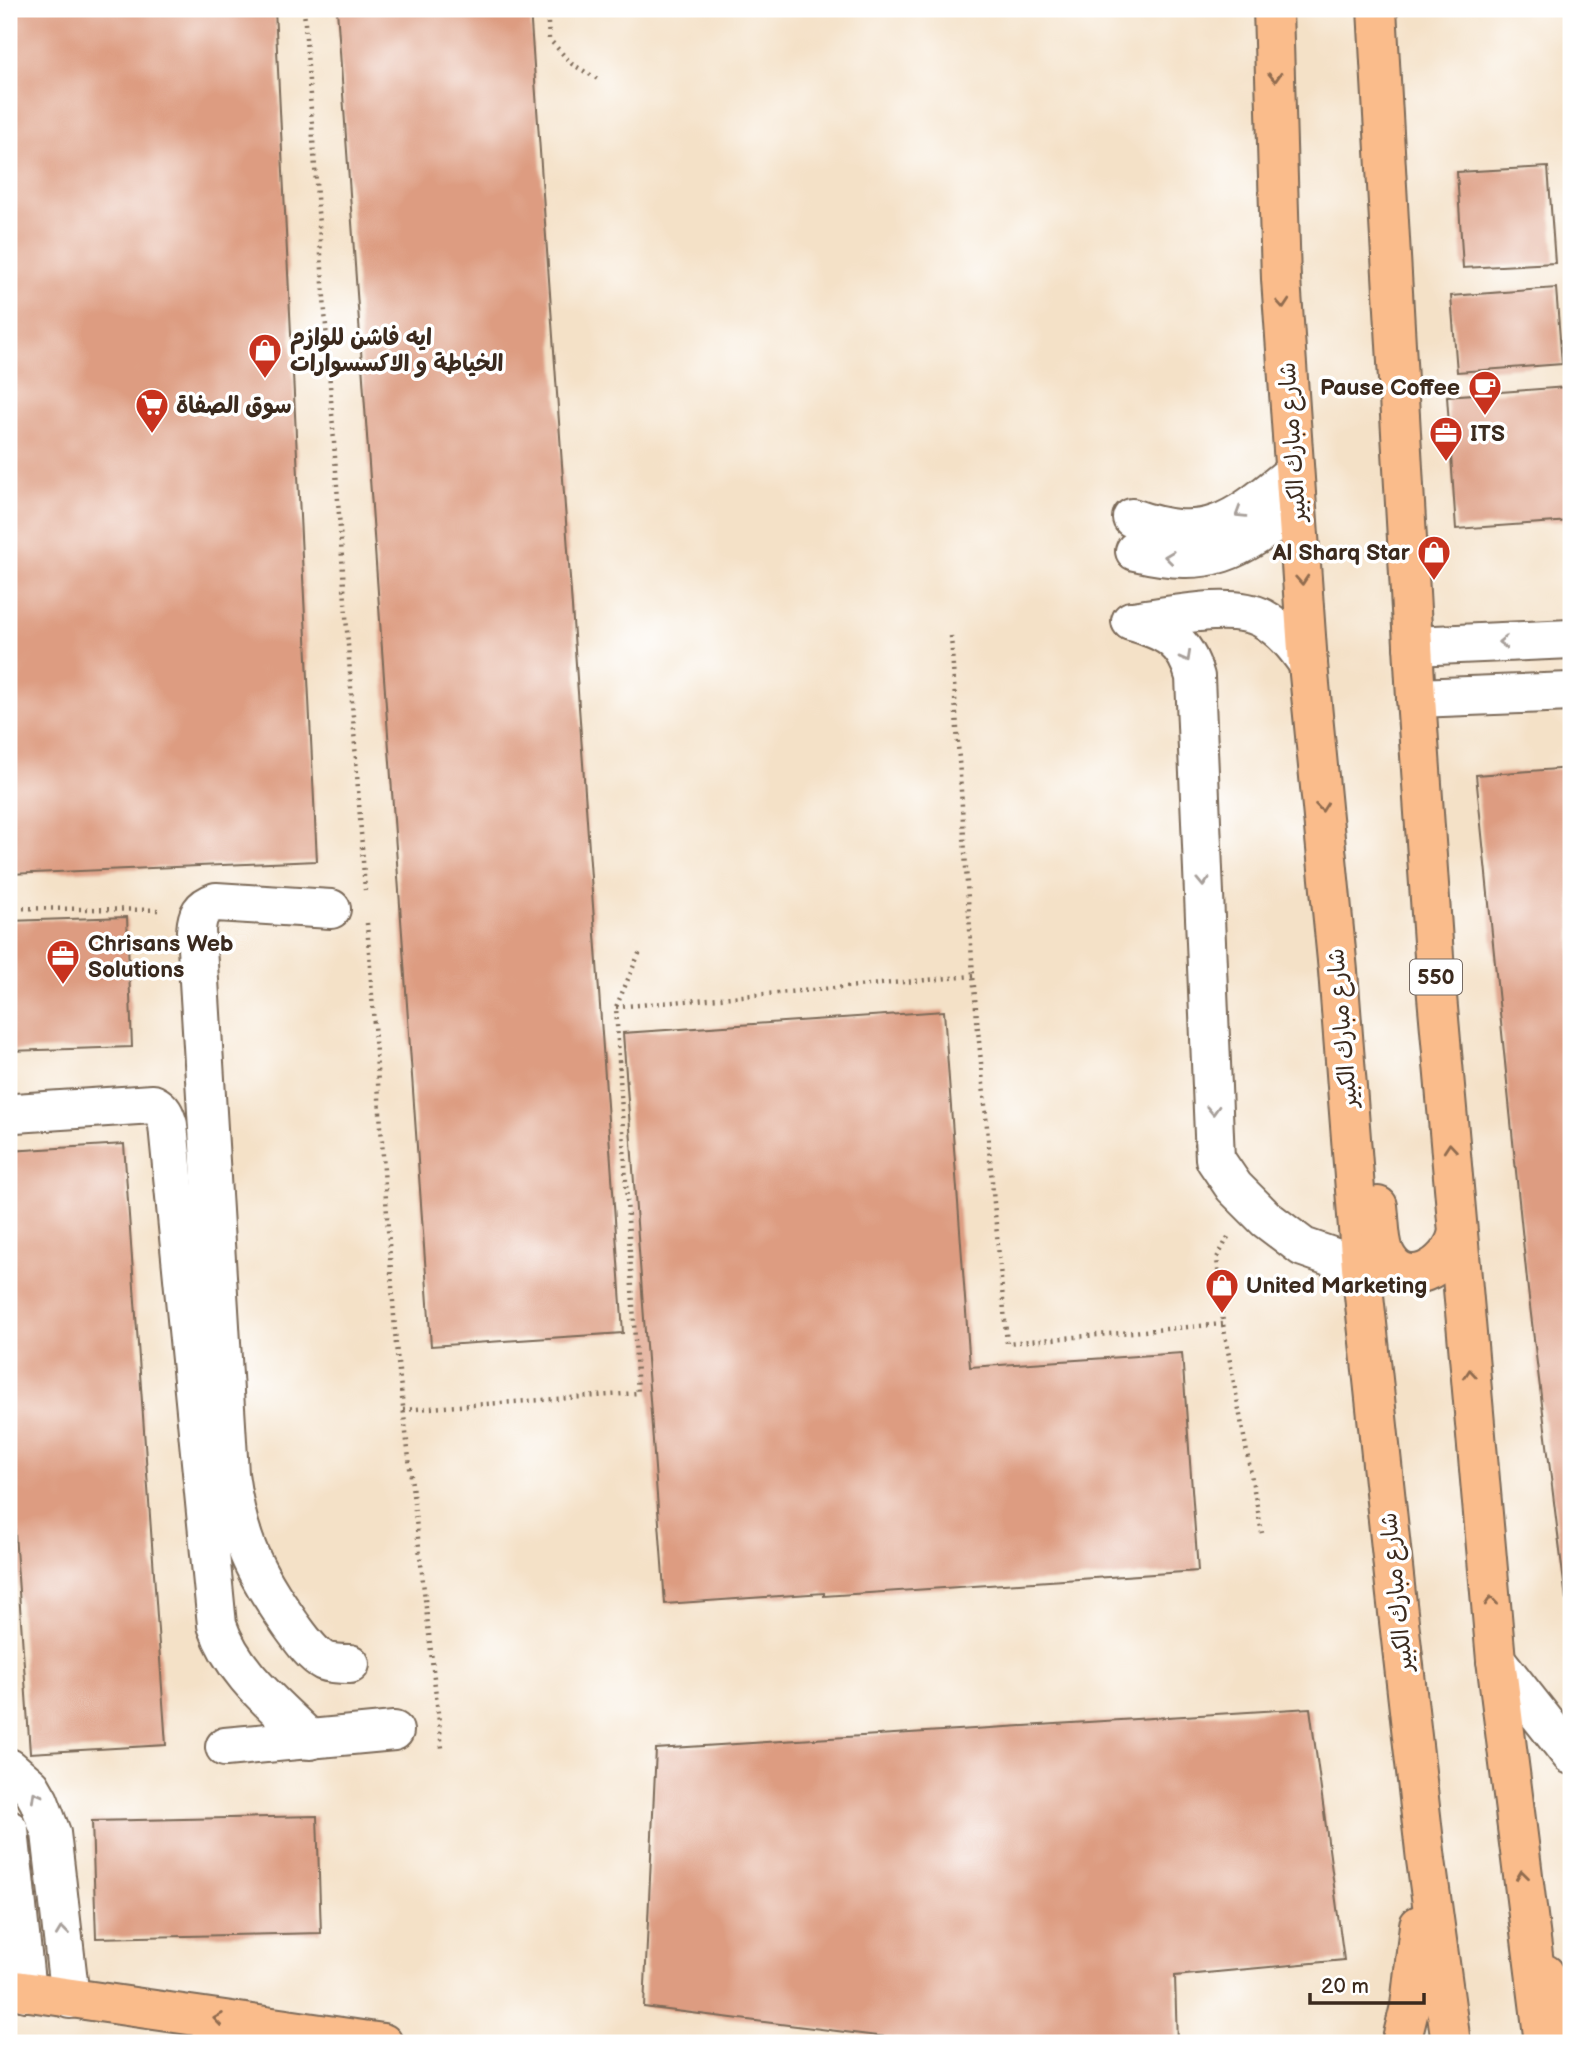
<svg xmlns="http://www.w3.org/2000/svg" width="1580" height="2052" font-family="'Balsamiq Sans','Playpen Sans Arabic',sans-serif">
<style>
.building{fill:#dd9c81}
.lines{fill:none;stroke-linecap:round;stroke-linejoin:round}
.minor-casing{stroke:#7c6a59;stroke-width:42}
.major-casing{stroke:#7c6a59;stroke-width:42}
.path{stroke:#7c6a59;stroke-width:4.5;stroke-dasharray:2 5;stroke-linecap:butt}
.minor{stroke:#fff;stroke-width:38}
.major{stroke:#fabc8b;stroke-width:38}
.oneway{stroke:#916c4f}
.oneway2{stroke:#a79f9a}
.labels{text-anchor:middle;stroke-width:7;stroke-linejoin:round;paint-order:stroke}
.shield{fill:#fff;stroke:#766a62;stroke-width:2}
.shield-label{font-size:21px;font-weight:bold;fill:#3b2a1e}
.poi-label{font-size:23px;font-weight:bold;fill:#3b2a1e;stroke:#fff;text-anchor:start}
.street-label{font-size:23px;fill:#3b2a1e;stroke:#fff}
</style>
<rect width="100%" height="100%" fill="#fff"/>
<filter id="ink" filterUnits="userSpaceOnUse"><feTurbulence type="fractalNoise" baseFrequency=".0143" numOctaves="2"/><feDisplacementMap in="SourceGraphic" scale="14" xChannelSelector="R" yChannelSelector="G"/><feConvolveMatrix kernelMatrix="1 2 1 2 8 2 1 2 1" color-interpolation-filters="sRGB"/></filter>
<filter id="wash" filterUnits="userSpaceOnUse"><feTurbulence type="fractalNoise" baseFrequency=".00686" numOctaves="4" result="noise"/><feDisplacementMap in="SourceGraphic" scale="28" xChannelSelector="R" yChannelSelector="G"/><feGaussianBlur stdDeviation="1.57" result="paint"/><feColorMatrix in="noise" values="0 0 0 0 0 0 0 0 0 0 0 0 0 0 0 0 0 1.4 0 .05"/><feComposite in="paint" operator="in"/></filter>
<g filter="url(#wash)">
<rect width="100%" height="100%" fill="#f4e1c7"/>
<g id="blocks">
<!-- building -->
<g class="building">
<path d="M9,9H275L317,861L9,874Z"/>
<path d="M337,9H530L623,1333L431,1346Z"/>
<path d="M1548,167L1555,263L1463,268L1457,172Z"/>
<path d="M1556,288L1562,364L1457,372L1451,296Z"/>
<path d="M1567,387L1571,448V521L1456,529L1447,396Z"/>
<path d="M1571,768V1600H1566L1528,1290L1476,775Z"/>
<path d="M127,917L132,1047L9,1051V921Z"/>
<path d="M944,1011L970,1367L1182,1353L1198,1571L824,1596V1593L665,1604L623,1033Z"/>
<path d="M124,1144L166,1745L30,1753L9,1445V1151Z"/>
<path d="M1310,1708L1344,1960L1175,1976L1177,2043H934L644,2007L656,1749Z"/>
<path d="M317,1816L321,1933L96,1938L92,1821Z"/>
</g>
</g>
</g>
<g filter="url(#ink)">
<use href="#blocks" fill-opacity="0" stroke="#7c6a59" stroke-width="2"/>
<g class="lines">
<defs>
<g id="minor">
<path d="M1132,518C1209,546 1236,519 1294,472"/>
<path d="M1135,551C1212,569 1236,552 1296,507"/>
<path d="M1131,621C1166,631 1185,640 1195,677L1215,1159L1234,1187L1266,1219L1303,1247L1361,1267"/>
<path d="M1132,621C1166,617 1232,602 1262,618C1282,629 1295,645 1308,664"/>
<path d="M1413,646L1571,639"/>
<path d="M1416,698L1571,692"/>
<path d="M331,909L216,902C201,907 197,915 196,931L229,1474C238,1540 253,1571 291,1625C300,1637 311,1654 324,1661C332,1664 342,1664 350,1664"/>
<path d="M15,1113L153,1104C163,1109 165,1115 168,1125L217,1625C233,1673 275,1705 310,1740"/>
<path d="M1496,1660L1571,1755"/>
<path d="M225,1747L394,1731"/>
<path d="M9,1768L31,1787L39,1801L51,1833L70,1999"/>
<path d="M9,1830L26,1992"/>
</g>
<g id="major">
<path d="M1273,9L1281,279L1308,664L1338,971L1361,1267L1396,1595L1426,1860L1451,2043"/>
<path d="M1377,9L1416,698L1436,985L1496,1660L1544,2043"/>
<path d="M1378,1206C1380,1221 1379,1240 1385,1254C1405,1294 1448,1267 1457,1236"/>
<path d="M1545,1974L1571,2028"/>
<path d="M9,1989L383,2043"/>
<path d="M1401,2043L1410,2006L1419,1925"/>
</g>
</defs>
<!-- minor casing -->
<use href="#minor" class="minor-casing"/>
<!-- major casing -->
<use href="#major" class="major-casing"/>
<!-- path -->
<g class="path">
<path d="M304,9L365,890"/>
<path d="M547,9L549,39L572,64L601,81"/>
<path d="M951,636L973,976L1007,1343L1223,1324"/>
<path d="M9,908L161,910"/>
<path d="M367,923L396,1345L442,1748"/>
<path d="M616,1007L973,976"/>
<path d="M1228,1237L1217,1258L1223,1324L1262,1533"/>
<path d="M403,1410L638,1393L616,1007L641,949"/>
</g>
<!-- minor -->
<use href="#minor" class="minor"/>
<!-- major -->
<use href="#major" class="major"/>
</g>
<!-- one-way arrows -->
<defs><path id="oneway-chevron" d="M-2-3.5L2.5 0L-2 3.5" fill="none" stroke-width="1.6" stroke-linecap="round" stroke-linejoin="round" transform="scale(1.75)"/></defs>
<g class="oneway">
<use href="#oneway-chevron" transform="translate(1275 77) rotate(88)"/>
<use href="#oneway-chevron" transform="translate(1283 304) rotate(86)"/>
<use href="#oneway-chevron" transform="translate(1302 580) rotate(86)"/>
<use href="#oneway-chevron" transform="translate(1322 807) rotate(84)"/>
<use href="#oneway-chevron" transform="translate(1450 1148) rotate(-95)"/>
<use href="#oneway-chevron" transform="translate(1470 1374) rotate(-95)"/>
<use href="#oneway-chevron" transform="translate(1491 1601) rotate(-95)"/>
<use href="#oneway-chevron" transform="translate(1522 1875) rotate(-97)"/>
<use href="#oneway-chevron" transform="translate(218 2019) rotate(-172)"/>
</g>
<g class="oneway2">
<use href="#oneway-chevron" transform="translate(1240 513) rotate(148)"/>
<use href="#oneway-chevron" transform="translate(1169 557) rotate(-173)"/>
<use href="#oneway-chevron" transform="translate(1503 642) rotate(178)"/>
<use href="#oneway-chevron" transform="translate(1186 657) rotate(61)"/>
<use href="#oneway-chevron" transform="translate(1203 882) rotate(88)"/>
<use href="#oneway-chevron" transform="translate(1213 1110) rotate(88)"/>
<use href="#oneway-chevron" transform="translate(36 1796) rotate(-119)"/>
<use href="#oneway-chevron" transform="translate(62 1931) rotate(-97)"/>
</g>
</g>
<!-- icons -->
<defs>
<symbol id="shop-pin" viewBox="-11 -11 22 30"><path d="M0 17L-7.5 6A9.5 9.5 0 1 1 7.5 6Z" fill="#c8321e" stroke="#fff"/><path d="M-5-2.5h2.3a2.7 3.5 0 0 1 5.4 0H5L5.5 6h-11ZM-1.5-2.5h3a1.5 2.3 0 0 0-3 0Z" fill="#fff"/></symbol>
<symbol id="cafe-pin" viewBox="-11 -11 22 30"><path d="M0 17L-7.5 6A9.5 9.5 0 1 1 7.5 6Z" fill="#c8321e" stroke="#fff"/><path d="M-5.5-4.5H6V0H3Q3 3.5 0 3.5H-2.5Q-5.5 3.5-5.5 0ZM3-3.2v2h1.7v-2ZM-6 4.5H4V6H-6Z" fill="#fff"/></symbol>
<symbol id="supermarket-pin" viewBox="-11 -11 22 30"><path d="M0 17L-7.5 6A9.5 9.5 0 1 1 7.5 6Z" fill="#c8321e" stroke="#fff"/><path d="M-6-5.5h2.5l.6 2H6L4.5 2H-2.5L-4.4-4H-6ZM-1.5 3.2a1.3 1.3 0 1 0 .1 0ZM3 3.2a1.3 1.3 0 1 0 .1 0Z" fill="#fff"/></symbol>
<symbol id="office-pin" viewBox="-11 -11 22 30"><path d="M0 17L-7.5 6A9.5 9.5 0 1 1 7.5 6Z" fill="#c8321e" stroke="#fff"/><path d="M-6-3h4V-5.5h4V-3h4V5H-6ZM-1-4.5V-3h2v-1.5ZM-6 0V1H6V0Z" fill="#fff"/></symbol>
</defs>
<g fill-rule="evenodd">
<use href="#shop-pin" x="246" y="331" width="38" height="52"/>
<use href="#cafe-pin" x="1466" y="368" width="38" height="52"/>
<use href="#supermarket-pin" x="133" y="386" width="38" height="52"/>
<use href="#office-pin" x="1427" y="414" width="38" height="52"/>
<use href="#shop-pin" x="1415" y="533" width="38" height="52"/>
<use href="#office-pin" x="44" y="937" width="38" height="52"/>
<use href="#shop-pin" x="1203" y="1266" width="38" height="52"/>
</g>
<g class="labels">
<!-- shield labels -->
<rect class="shield" x="1410" y="959.5" width="52" height="35" rx="5"/>
<g class="shield-label">
<text x="1436" y="984">550</text>
</g>
<!-- poi labels -->
<g class="poi-label">
<text x="290" y="345">ايه فاشن للوازم<tspan x="290" dy="26">الخياطة و الاكسسوارات</tspan></text>
<text x="1460" y="395" text-anchor="end">Pause Coffee</text>
<text x="176" y="413">سوق الصفاة</text>
<text x="1470" y="441">ITS</text>
<text x="1410" y="560" text-anchor="end">Al Sharq Star</text>
<text x="88" y="951">Chrisans Web<tspan x="88" dy="26">Solutions</tspan></text>
<text x="1246" y="1293">United Marketing</text>
</g>
<!-- street labels -->
<g class="street-label">
<text transform="translate(1292 442) rotate(-94)" y="8">شارع مبارك الكبير</text>
<text transform="translate(1342 1028) rotate(-95)" y="8">شارع مبارك الكبير</text>
<text transform="translate(1396 1592) rotate(-96)" y="8">شارع مبارك الكبير</text>
</g>
</g>
<!-- margin -->
<rect width="1580" height="2052" fill="none" stroke="#fff" stroke-width="35"/>
<!-- scale -->
<path d="M1310 1993v10h114v-10" fill="none" stroke="#3b2a1e" stroke-width="3.5"/>
<text x="1321" y="1993" font-size="21" fill="#3b2a1e" stroke="#ffffff" stroke-width="5" paint-order="stroke">20 m</text>
</svg>
